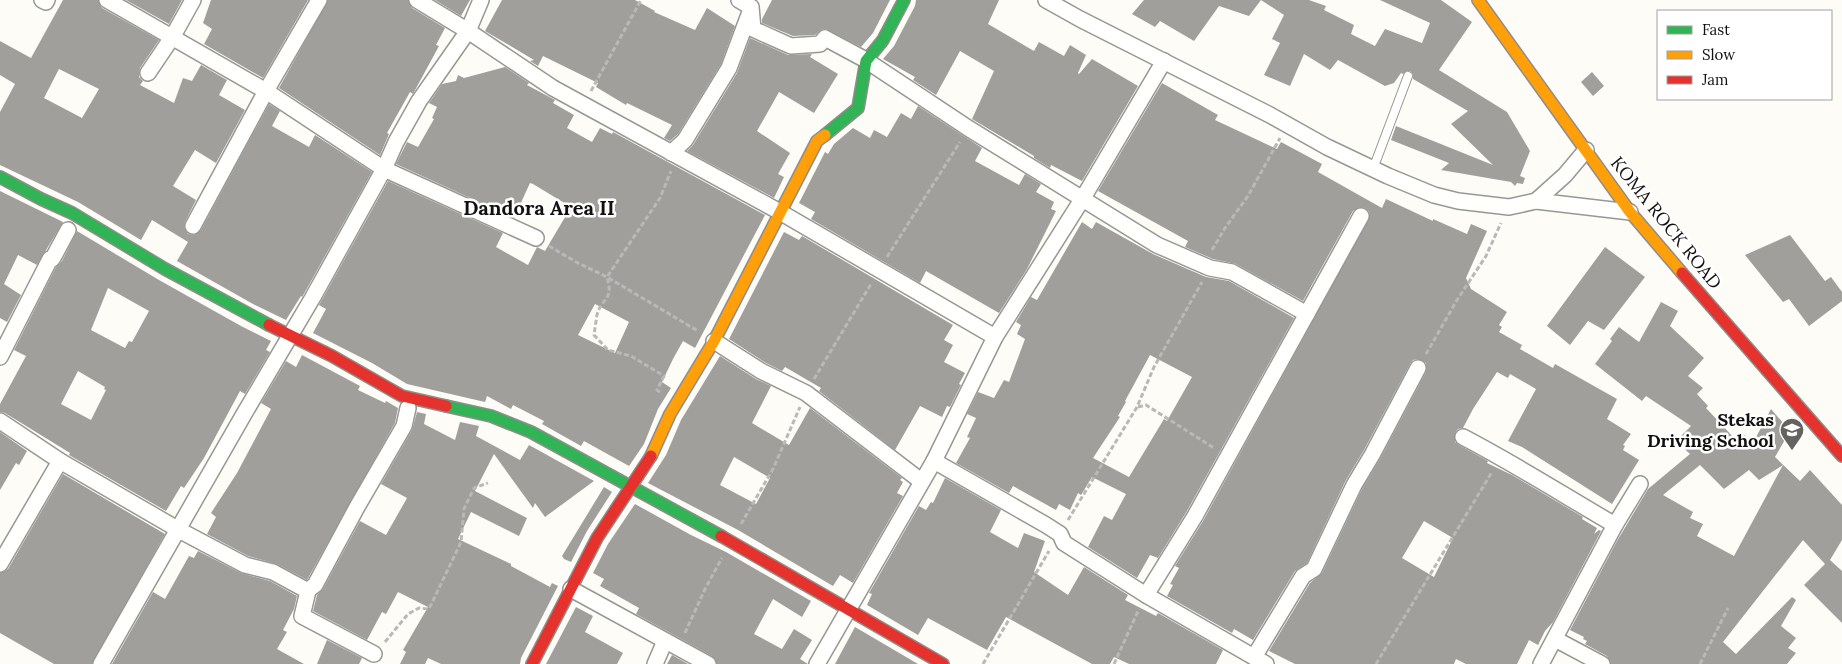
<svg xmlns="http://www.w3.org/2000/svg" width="1842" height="664" font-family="Lora,serif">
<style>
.building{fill:#a19f9c;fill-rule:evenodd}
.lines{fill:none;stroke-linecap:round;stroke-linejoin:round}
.lane-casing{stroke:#979795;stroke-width:10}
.street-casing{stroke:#979795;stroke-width:18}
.fast-casing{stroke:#8e8d8b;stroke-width:14}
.slow-casing{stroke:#8e8d8b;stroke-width:14}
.jam-casing{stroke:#8e8d8b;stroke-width:14}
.path{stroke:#b9b9b8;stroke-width:3;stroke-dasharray:5 2.5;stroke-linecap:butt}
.lane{stroke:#fffffe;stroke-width:8}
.street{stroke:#fffffe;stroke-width:15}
.fast{stroke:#30b455;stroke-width:11}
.slow{stroke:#ff9f0a;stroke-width:11}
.jam{stroke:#e5322d;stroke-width:11}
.labels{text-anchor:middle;stroke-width:5;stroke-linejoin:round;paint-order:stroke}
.street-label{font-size:18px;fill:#111;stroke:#fff}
.poi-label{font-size:18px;font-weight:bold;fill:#111;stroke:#fff;text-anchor:end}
.quarter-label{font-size:20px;font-weight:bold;fill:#111;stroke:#fff}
</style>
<rect width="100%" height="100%" fill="#fdfcf7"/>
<!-- building -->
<g class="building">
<path d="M63,0H98L102,8L159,40L140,68L139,77L143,81L140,85L174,103L183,78L192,81L201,65L227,80L219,95L245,110L216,163L195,150L173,186L196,200L185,222L184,227L188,234L194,235L201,230L269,104L280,111L272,126L309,147L315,135L372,172L305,292L302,297L301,296L286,320L253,304L177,261L188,242L152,220L141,240L78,202L0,165V112L15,84L0,75V41L31,58ZM59,69L99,89L82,118L44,98Z"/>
<path d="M126,0H182L169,24Z"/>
<path d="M211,0H308L263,78L204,44L212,29L203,23Z"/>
<path d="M328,0H408L412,8L445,28L436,45L439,46L414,92L413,94L410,92L387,133L389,134L380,155L279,88Z"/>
<path d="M435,0H470L461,16Z"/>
<path d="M502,0H635L655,11L654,12L695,30L707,8L735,26L721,64L678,134L670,141L664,138L672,125L627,103L626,105L596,87L598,83L543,56L538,66L530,61L534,60L485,31Z"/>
<path d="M772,0H890L873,33L861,47L826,29L821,30L815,35L793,36L762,23V19Z"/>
<path d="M916,0H999L988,24L1034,51L1039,42L1064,56L1070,45L1086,55L1078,73L1079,74L1092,59L1138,86L1082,181L1051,165L1050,168L1034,158V156L972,119L994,71L960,51L936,95L913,80L915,77L883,59L894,46L915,6Z"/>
<path d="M1144,0H1261L1249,16L1219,6L1194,41L1160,21L1155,27L1132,14Z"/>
<path d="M1261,0H1309L1326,6L1324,10L1354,25L1351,34L1375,46L1385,29L1422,43L1430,23L1380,0H1441L1472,22L1439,70L1507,112L1530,151L1520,176L1525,178L1523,184L1517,183L1515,186L1511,182L1441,170L1449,163L1391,140L1396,126L1493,165L1451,124L1468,111L1413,79V75L1410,71H1407L1403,74L1401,73L1394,83L1385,86L1338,60L1330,70L1304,54L1290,86L1264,75L1280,43L1272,39L1284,15Z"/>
<path d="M750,38L788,55L812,54L810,57L838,74L814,113L779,92L757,131L790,153L778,174L784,177L774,198L687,151L693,145L737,73Z"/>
<path d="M505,67L529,83L527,85L555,100L553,103L574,115L567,128L592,142L600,128L612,134L613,132L765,215L695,348L683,341L673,359L662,382L671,388L658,409L644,444L629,466L584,441L581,446L542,424L544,421L513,405L511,409L487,396L485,402L407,384L372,363L313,333L326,309L319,305L388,181L503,233L496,247L528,265L537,247L545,251L571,207L533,184L530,183L514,218L396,164L407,142L418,147L434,119L432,118L437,107L429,103L442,84L456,81L458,75L464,78ZM595,304L629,322L615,353L578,335Z"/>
<path d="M1592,72L1604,86L1593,96L1581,82Z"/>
<path d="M1162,83L1218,115L1215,120L1277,149L1281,142L1322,164L1318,172L1382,208L1386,199L1433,221V219L1467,234L1471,224L1487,231L1466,278L1471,289L1507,312L1499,325L1502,327L1499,332L1522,345L1520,349L1553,368L1555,364L1617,399L1607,419L1631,434L1623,445L1625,446L1623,450L1639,460L1612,504L1522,447L1508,441L1536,389L1510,374L1508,378L1497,372L1473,409L1463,428L1458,429L1455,433V442L1459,445L1488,461L1487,463L1512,475L1583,517L1582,519L1597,528L1594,534L1599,530L1601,531L1553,622L1545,631L1538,645L1529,640L1517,664H1466L1456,659L1454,664H1295L1269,651L1310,583L1322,573L1362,489L1380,459L1426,372V363L1418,359L1413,360L1410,364L1364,450L1346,480L1307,563L1295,571L1253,640L1234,629L1232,633L1167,596L1173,585L1170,584L1179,568L1175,566L1203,521L1370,216L1369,212L1365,208L1360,207L1353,211L1303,301L1236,264L1213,259L1185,247L1188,241L1098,191ZM1424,521L1453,538L1434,577L1402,558Z"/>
<path d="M918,106L982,148L975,161L1019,185L1025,174L1041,184L1036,192L1054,202L1051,209L1056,211L1027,269L999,313L926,271L920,283L811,219L815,212L799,203L825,152L828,154L834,144L853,128L870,138L874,130L887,137L901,113L911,119Z"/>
<path d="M0,191L63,222L37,265L18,255L4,284L21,295L7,322L0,318Z"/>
<path d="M1082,222L1092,229L1096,222L1153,254L1206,277L1229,281L1294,318L1187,511L1158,558L1150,555L1137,578L1088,547L1104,516L1112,520L1126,494L1092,477L1081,495L1078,493L1070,510L1059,504L1056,510L1013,486L1009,493L956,463L970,438L967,437L976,418L967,414L978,392L994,398L1004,380L1009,382L1025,339L1017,334L1021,325L1016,322L1031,297L1037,300ZM1150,355L1192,377L1167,421L1164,419L1129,477L1093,458L1120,417L1118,416L1126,402L1125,401Z"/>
<path d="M77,231L159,280L241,326L271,341L266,350L270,352L245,394L240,391L204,458L184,488L181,486L166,511L69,455L70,453L5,413L0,412V404L26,356L14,350L56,267L62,261ZM108,288L149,311L132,342L129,341L125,348L91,330ZM78,371L105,387L104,389L106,390L91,420L61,404Z"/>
<path d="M784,232L799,240L802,236L953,325L944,340L953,345L944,362L965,373L959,384L961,385L950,407L947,406L942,417L920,406L895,450L819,391L821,388L785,367L782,371L766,363L729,339Z"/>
<path d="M1790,235L1825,281L1831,277L1842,292V301L1809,326L1789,299L1783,302L1745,255Z"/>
<path d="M1605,247L1645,277L1604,330L1588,321L1570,345L1547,326Z"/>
<path d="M1661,302L1678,311L1670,326L1704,358L1688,376L1703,388L1697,394L1708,406L1706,408L1736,440L1741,433L1754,441L1771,409L1790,431L1775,457L1800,481L1810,470L1842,505V540L1830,560L1842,571V623L1804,585L1825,564L1803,540L1723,642L1736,654L1792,597L1796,600L1781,626L1796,638L1788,648L1796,653L1787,664H1611L1607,656L1585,644L1587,641L1583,639L1584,637L1570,630L1617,541L1648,489L1690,454L1676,441L1691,426L1646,396L1642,401L1595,364L1612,341L1610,339L1619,327L1639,342ZM1700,465L1724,489L1749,470L1759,480L1783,465L1734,556L1697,536L1703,524L1690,518L1693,512L1663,495Z"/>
<path d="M302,355L360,386L358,390L385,403L386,401L398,408L395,423L307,580L277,564L248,556L207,534L216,517L211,513L237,473L271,409L261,403L286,361L296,367Z"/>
<path d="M720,356L756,379L771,386L752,423L789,445L810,408L902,478L900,480L903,482L897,493L903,496L853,583L840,575L833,586L738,530L648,483L666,455L681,420ZM734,457L770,478L756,504L720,485Z"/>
<path d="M417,412L426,414L424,424L455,440L460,422L479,426L476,436L520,460L529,445L594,481L545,517L535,503L533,508L494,454L475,491L527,518L519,536L471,512L458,539L511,564V566L550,587L552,583L558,586L521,658L520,664H441L428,658L425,664H400L406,652L403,650L428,607L398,592L386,614L382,612L367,640L313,611L317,595L323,589L360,521L386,535L407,498L381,484L412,430Z"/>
<path d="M0,432L27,451L19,465L16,463L0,490Z"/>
<path d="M63,474L165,534L92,664H54L0,633V573L8,569Z"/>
<path d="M945,478L1001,510L990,532L1018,548L1024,533L1045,541L1034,572L1068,595L1084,567L1128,595L1125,600L1156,616L1158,613L1223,650L1216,664H1129L1114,657L1110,664H1092L1006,617L987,650L928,618L918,635L867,605L872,594L869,593L919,506L926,510L931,502L933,503Z"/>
<path d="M604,487L612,492L587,531L571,562L564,559L562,556Z"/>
<path d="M635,504L691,535L726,552L811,601L802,617L773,599L754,634L782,649L794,629L812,640L800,659L808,664H717L712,656L636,614L639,608L600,586L604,579L593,573L608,544Z"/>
<path d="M198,551L241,573L270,581L297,596L294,609L283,630L287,632L277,649L304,664H112L153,592L165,599L189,556L194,558Z"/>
<path d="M576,607L593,616L585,632L623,653L617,664H546Z"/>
<path d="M855,627L918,664H835Z"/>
<path d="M327,640L362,658L359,664H317Z"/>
<path d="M672,655L688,664H667Z"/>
</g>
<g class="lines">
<defs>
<path id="lane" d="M1373,169L1408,76"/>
<g id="street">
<path d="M42,0L46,2L47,0"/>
<path d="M107,0L266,91L384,169L536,238"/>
<path d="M417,0L468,31L553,88L780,212L995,337"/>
<path d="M739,0L751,7L753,29L791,46L820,44L825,38L864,59L968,128L1157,245L1210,268L1232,272L1307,314"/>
<path d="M1046,0L1080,19L1270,115L1327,147L1388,176L1434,195L1458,201L1509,207L1536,201L1630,212"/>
<path d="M148,73L173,36L193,0"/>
<path d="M671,153L685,140L729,68L750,12"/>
<path d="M1536,201L1565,175L1586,150"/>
<path d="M193,226L266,91L319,0"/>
<path d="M714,341L761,371L806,393L921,481"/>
<path d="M0,357L50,259H52L54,256L68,230"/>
<path d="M0,421L60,461L179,530L245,565L273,572L308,591L302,616L374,654"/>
<path d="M1463,437C1515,464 1565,496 1615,525"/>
<path d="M934,461L1046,525L1060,534L1064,543L1146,595L1266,664"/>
<path d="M0,564L60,461"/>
<path d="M571,589L708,664"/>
<path d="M308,590L315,585L357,507L404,426L408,408"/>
<path d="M1146,595L1195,516L1361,216"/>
<path d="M1555,639L1602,664"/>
<path d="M1254,657L1303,576L1314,569L1354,485L1372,455L1418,368"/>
<path d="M101,664L244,414L313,297L384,169L396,142L419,101L468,31L481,0"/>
<path d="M655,664L665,641"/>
<path d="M817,664L934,461L995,337L1083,198L1164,61"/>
<path d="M1541,664L1615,525L1640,484"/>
</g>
<g id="fast">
<path d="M825,135L858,108L866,61L883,40L904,0"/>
<path d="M0,177L41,199L72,213L165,269L269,325"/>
<path d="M446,406L491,416L531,432L721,536"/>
</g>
<g id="slow">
<path d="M1478,0L1630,212L1682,273"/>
<path d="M651,456L670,414L714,341L817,141L825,135"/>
</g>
<g id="jam">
<path d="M1682,273L1842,456"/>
<path d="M269,325L332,356L402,396L446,406"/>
<path d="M721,536L943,664"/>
<path d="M532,664L597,538L651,456"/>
</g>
</defs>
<!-- lane casing -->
<use href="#lane" class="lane-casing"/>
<!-- street casing -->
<use href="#street" class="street-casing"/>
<!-- fast casing -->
<use href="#fast" class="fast-casing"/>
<!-- slow casing -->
<use href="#slow" class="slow-casing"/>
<!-- jam casing -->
<use href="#jam" class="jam-casing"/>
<!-- path -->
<g class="path">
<path d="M591,91L641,0"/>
<path d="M549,246L576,262L607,277L698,331"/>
<path d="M1212,250L1225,228L1248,196L1280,138"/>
<path d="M887,257L960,142"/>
<path d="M1426,354L1457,300L1486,256L1501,223"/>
<path d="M814,379L871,284"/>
<path d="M660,392L657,390L664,376L631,356L608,350L594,335C595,328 596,321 597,315C602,296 614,302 607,277L660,198L671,171"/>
<path d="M1138,407L1146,405L1214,448"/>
<path d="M1068,520L1137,407L1154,367L1202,282"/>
<path d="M741,524L773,469L800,407"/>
<path d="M685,633L705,589L722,558"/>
<path d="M385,642L408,614L419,608L429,609L461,542L464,509L474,488L488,483"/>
<path d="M983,664L1049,551"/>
<path d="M1114,664L1139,609"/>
<path d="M1376,664L1492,472"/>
<path d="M1700,664L1728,608"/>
</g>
<!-- lane -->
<use href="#lane" class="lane"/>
<!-- street -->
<use href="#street" class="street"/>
<!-- fast -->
<use href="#fast" class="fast"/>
<!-- slow -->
<use href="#slow" class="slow"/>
<!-- jam -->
<use href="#jam" class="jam"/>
</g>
<!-- icons -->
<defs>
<symbol id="school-pin" viewBox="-11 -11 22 30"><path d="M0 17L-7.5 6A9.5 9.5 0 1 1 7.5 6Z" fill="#646362" stroke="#fff"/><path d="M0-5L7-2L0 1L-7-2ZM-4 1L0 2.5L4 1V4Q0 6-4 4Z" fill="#fff"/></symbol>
</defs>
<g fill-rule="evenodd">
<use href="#school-pin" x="1778" y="416" width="28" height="38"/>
</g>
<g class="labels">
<!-- street labels -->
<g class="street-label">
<text transform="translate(1666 223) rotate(51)" y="6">KOMA ROCK ROAD</text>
</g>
<!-- poi labels -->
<g class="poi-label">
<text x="1774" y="426">Stekas<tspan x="1774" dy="21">Driving School</tspan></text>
</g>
<!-- quarter labels -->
<g class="quarter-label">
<text x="539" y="215">Dandora Area II</text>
</g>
</g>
<!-- legend -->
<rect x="1657" y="10" width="175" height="90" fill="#ffffff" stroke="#a0a0a0"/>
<rect x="1667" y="26" width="25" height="8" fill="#30b455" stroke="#a0a0a0"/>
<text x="1702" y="35" font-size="15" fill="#111111">Fast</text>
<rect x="1667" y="51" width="25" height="8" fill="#ff9f0a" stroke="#a0a0a0"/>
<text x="1702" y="60" font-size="15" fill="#111111">Slow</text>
<rect x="1667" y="76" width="25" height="8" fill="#e5322d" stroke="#a0a0a0"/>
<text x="1702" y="85" font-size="15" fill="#111111">Jam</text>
</svg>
